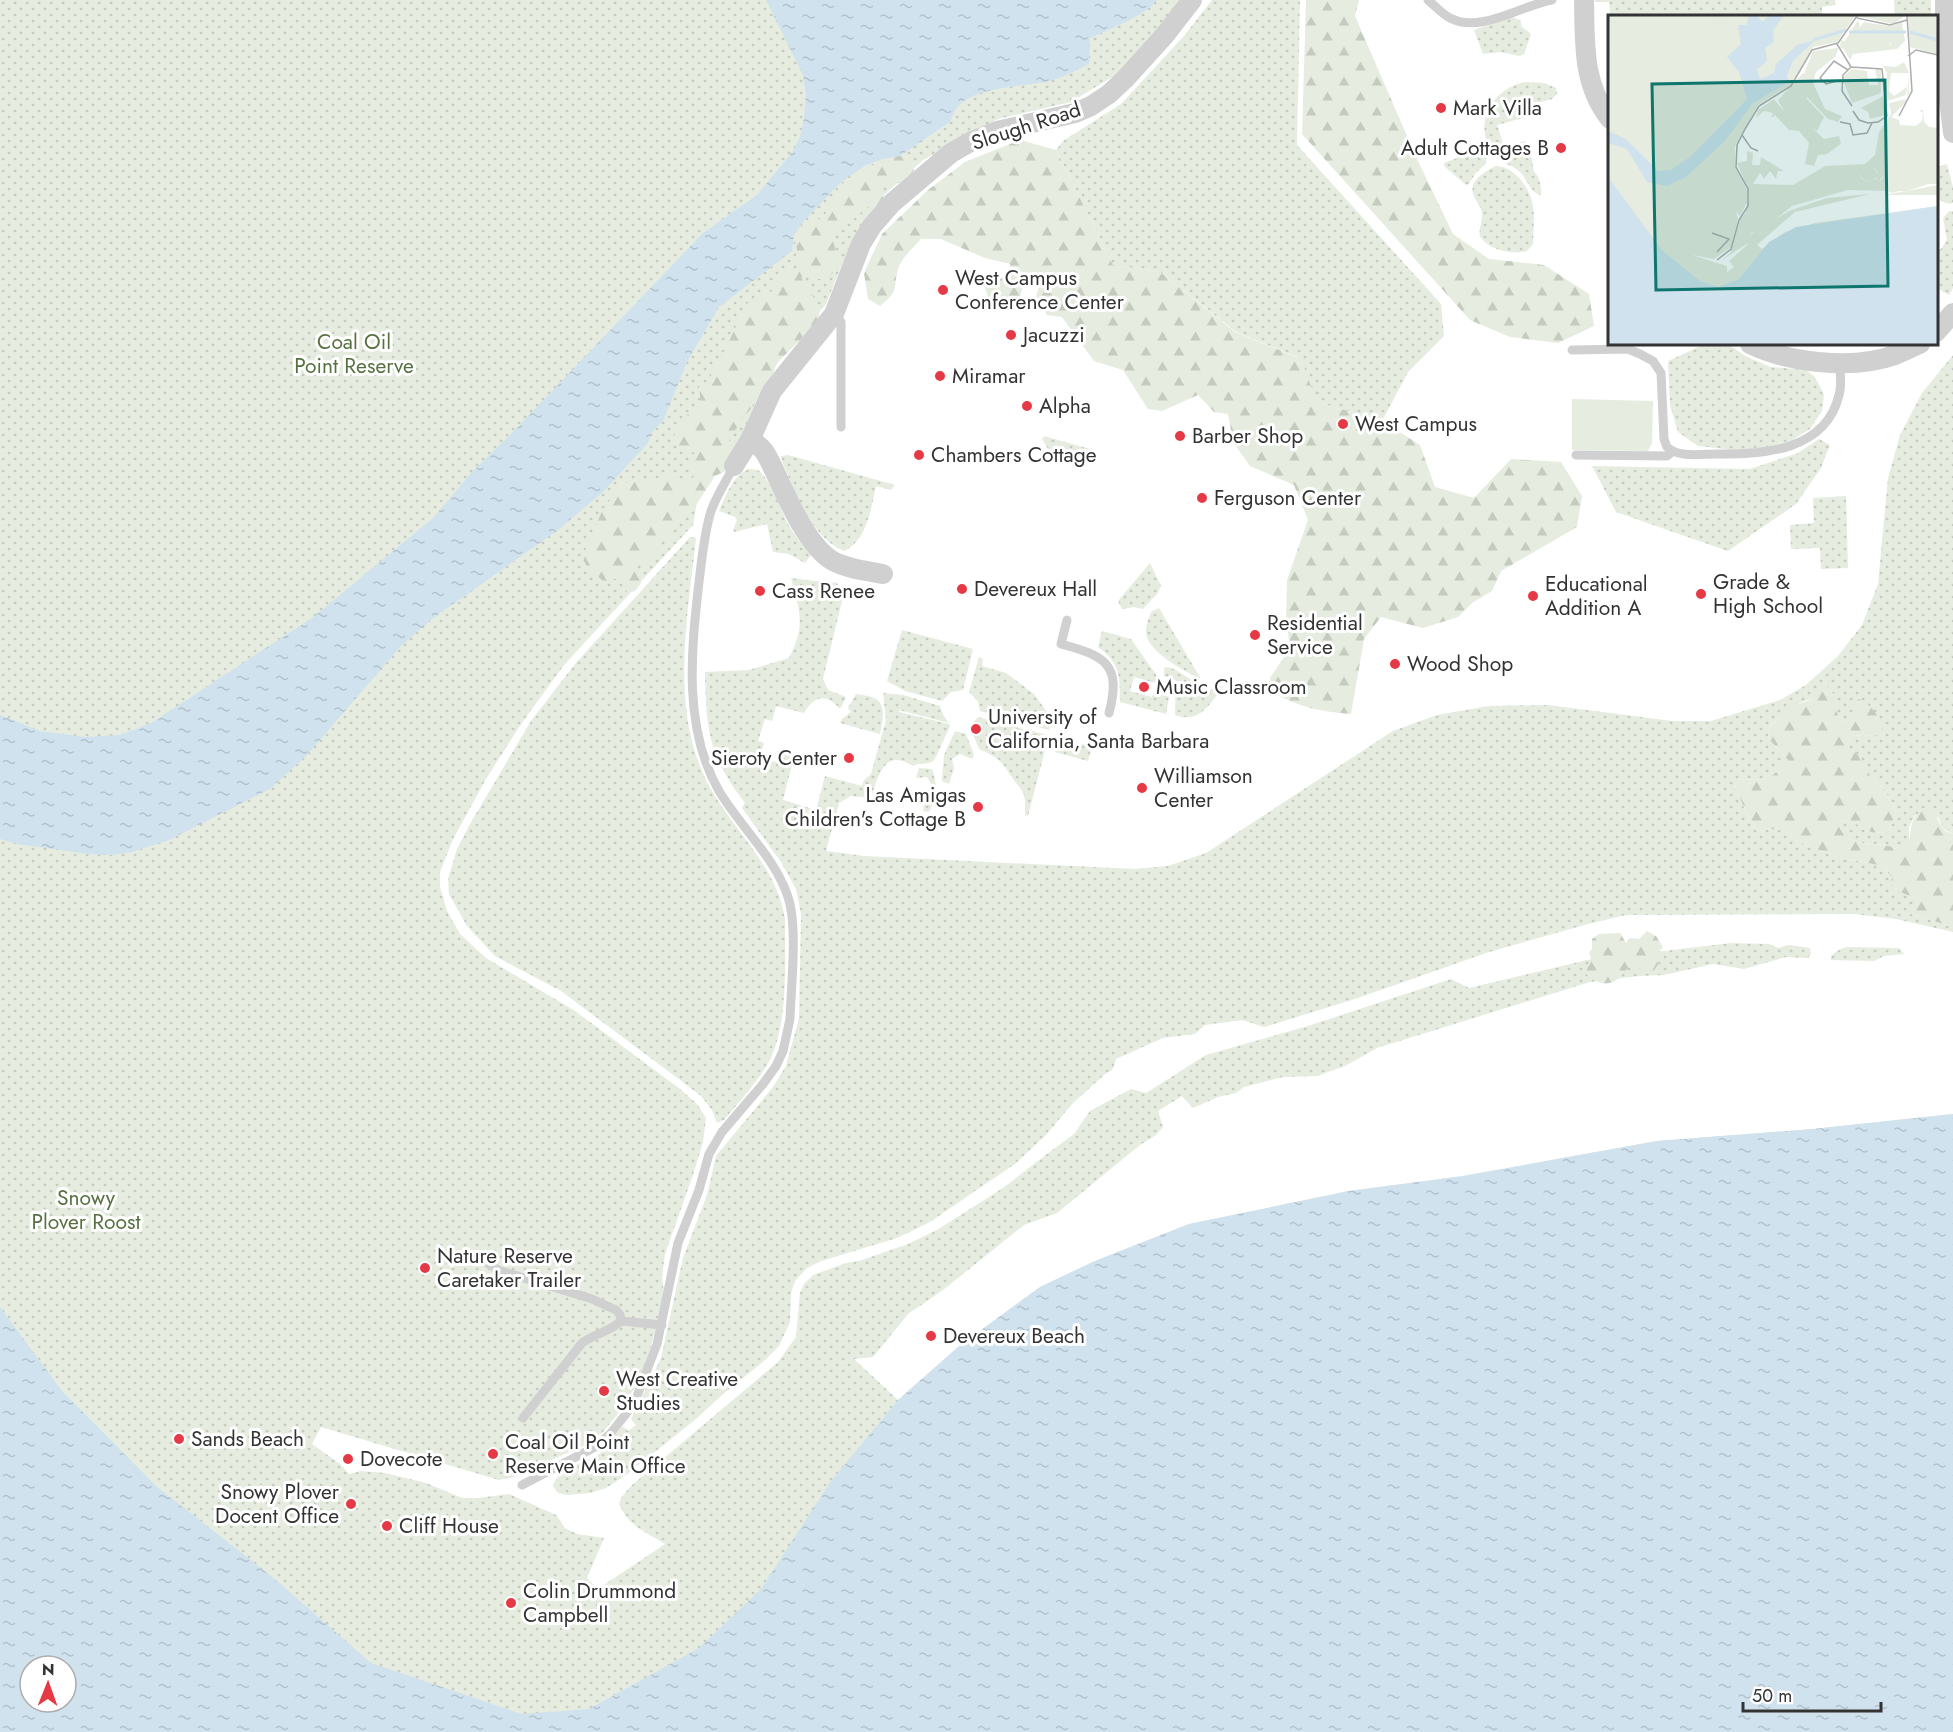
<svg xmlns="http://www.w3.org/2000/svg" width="1953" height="1732" font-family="Jost,sans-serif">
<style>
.green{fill:url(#green-dots);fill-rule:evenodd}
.forest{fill:url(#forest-firs)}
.pitch{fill:#e6ecdf}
.water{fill:url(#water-ripples);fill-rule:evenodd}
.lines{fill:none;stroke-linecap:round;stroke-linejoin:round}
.lane{stroke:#d0d0d0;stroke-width:9}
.street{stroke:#d0d0d0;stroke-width:20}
.poi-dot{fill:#e63946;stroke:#fff;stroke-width:2}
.labels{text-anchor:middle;stroke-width:6;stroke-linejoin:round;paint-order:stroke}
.poi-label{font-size:21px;fill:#333;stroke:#fff;text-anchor:start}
.street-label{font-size:21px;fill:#333;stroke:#fff}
.park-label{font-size:21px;fill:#56703f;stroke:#fff}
.inset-river{fill:none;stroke:#cfe2ee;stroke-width:3}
.inset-road{fill:none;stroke:#adadad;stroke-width:1.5}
.view{fill:#0f766e;fill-opacity:0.15;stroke:#0f766e;stroke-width:3}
.inset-edge{fill:none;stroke:#333;stroke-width:3}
</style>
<defs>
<pattern id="green-dots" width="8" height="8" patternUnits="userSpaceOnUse" patternTransform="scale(1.5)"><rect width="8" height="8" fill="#e6ecdf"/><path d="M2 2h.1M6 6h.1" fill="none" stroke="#c6cbc0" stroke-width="1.8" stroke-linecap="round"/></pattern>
<pattern id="forest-firs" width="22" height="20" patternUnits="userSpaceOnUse" patternTransform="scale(1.5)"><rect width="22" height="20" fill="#e6ecdf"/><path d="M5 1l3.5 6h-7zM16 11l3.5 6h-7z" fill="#c6cbc0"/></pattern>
<pattern id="water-ripples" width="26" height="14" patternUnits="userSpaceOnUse" patternTransform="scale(1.5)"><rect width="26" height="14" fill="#cfe2ee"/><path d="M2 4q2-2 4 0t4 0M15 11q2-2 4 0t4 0" fill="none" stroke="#b2c2cd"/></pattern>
</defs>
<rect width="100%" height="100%" fill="#fff"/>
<!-- green -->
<g class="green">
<path d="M0,0H1182L1163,25L1117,74L1071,102L998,119L923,160L884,195L841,267L826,304L782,356L762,387L737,449L718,463L697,502L693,525L564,665L521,724L486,779L453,839L440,872V887L447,911L460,934L486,958L575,1011L680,1089L697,1104L706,1118L703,1142L693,1175L665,1254L662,1277L664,1293L651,1346L640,1379L620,1411L603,1432L586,1445L551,1460L523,1475L499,1480L321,1427L312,1444L340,1464L349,1474L361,1471L385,1473L426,1483L462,1498H478L509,1494L556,1515L565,1528L577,1534L604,1538L587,1578L598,1589L665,1544C645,1531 630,1528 619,1504L621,1498L631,1486L778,1362L796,1337L800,1293L804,1284L813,1275L846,1263L859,1261L908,1244L937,1230L1003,1188L1047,1154L1074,1134L1090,1111L1131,1089L1146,1093L1206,1055L1308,1026L1451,979L1469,988L1587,960L1731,943L1769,944L1778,948L1789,945L1810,948L1811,954L1808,958L1786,957L1744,969L1713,964L1664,975L1639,976L1590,982L1377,1048L1345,1066L1317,1076L1283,1077L1244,1087L1236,1093L1218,1097L1193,1108L1182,1096L1158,1111L1163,1127L1156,1135L1140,1145L1057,1213L1024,1225L943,1290L908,1314L873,1357L854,1359L898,1400L958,1347L1040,1287L1095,1261L1189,1224L1349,1191L1463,1176L1657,1141L1813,1129L1953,1114V1732H0ZM30,1666H66V1702H30Z"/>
<path d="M1212,0H1300L1297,145L1441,304L1444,336L1408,372L1382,421L1317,402L1297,357L1236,332L1160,272L1113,265L1056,150L1063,141L1121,104L1184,36Z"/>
<path d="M1595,0H1835L1836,5L1822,7V16H1610L1609,2H1595Z"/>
<path d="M1894,0H1931V16H1895Z"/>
<path d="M1512,17L1520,20L1522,27L1531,34L1524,54L1519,56L1501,52L1483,54L1474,30Z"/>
<path d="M1525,82L1544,83L1556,88L1557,94L1552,99L1523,107L1526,117L1497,125L1504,146L1526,141L1531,155L1534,172C1539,175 1542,188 1541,195C1531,194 1527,179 1520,172C1512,164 1499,163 1493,154C1472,124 1492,89 1525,82Z"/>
<path d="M1481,138L1487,154L1486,163L1475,174L1469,184L1466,185L1444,166V163L1465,155Z"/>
<path d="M1947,164L1953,187V203C1945,205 1942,201 1936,196L1937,167Z"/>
<path d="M1496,166C1515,166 1530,189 1533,206C1535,218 1533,232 1533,244L1527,251C1514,255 1487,250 1480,236C1478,230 1483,220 1482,213C1481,207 1477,203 1474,196C1467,182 1485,171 1496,166Z"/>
<path d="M1949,211H1953V288L1949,295L1937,288L1936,250L1941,249L1947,240L1943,218Z"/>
<path d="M1705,344H1728L1747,357L1771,367L1806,370L1815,377L1824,395L1822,411L1810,429L1792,440L1764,448L1734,450L1698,446L1678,432L1670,405L1668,361Z"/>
<path d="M1953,355V834L1943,828L1938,817L1915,815L1909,827V841L1906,846C1896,849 1892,846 1882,845C1862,842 1844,846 1838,822L1848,820C1866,827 1867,837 1889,831L1896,811L1884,789L1870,775L1854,752L1849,749L1847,743L1853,735L1873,736L1854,711L1847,723L1840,721L1836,709V697L1824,683C1819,702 1810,697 1796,705C1784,710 1776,720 1768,730L1769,739L1788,760L1786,764L1768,780L1741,779L1735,786L1745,810L1757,831L1776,829L1786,831L1797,841L1837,857L1883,866L1892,879L1895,890L1917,899L1919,904L1908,913L1953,927V932L1896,919L1854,914L1626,915L1588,924L1489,952L1355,999L1264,1027L1242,1020L1205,1025L1195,1034L1163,1038L1116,1059L1113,1069L1104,1075L1072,1104L1046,1135L1015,1164L978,1189L930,1222L897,1238L821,1261L807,1268L795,1281L791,1293L790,1322L779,1346L764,1361L723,1394L696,1419L626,1475L606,1488L590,1493L567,1495L558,1493L553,1486C560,1466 582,1465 598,1455C608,1449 614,1434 623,1426L628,1431L636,1425L631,1419L661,1358L683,1258L707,1195L716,1156L773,1087L786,1066L799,1018L801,914L796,889L781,862L742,808L745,803C709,756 706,730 705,672L749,670L789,658C806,625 800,612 791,578L832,583L837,582L842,601L823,679L828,690L846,697L840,709C827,693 814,695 804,713L776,706L772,721L765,719L758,741L764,743L760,758L781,763L784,754L794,757L783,800L816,810L825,776L862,786L864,780L871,774L886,720L883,693L903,695L940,706L944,717L949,723L899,710V712L949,724L950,727C946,733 936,760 932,762C926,765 920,762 913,766C884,747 878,777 871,798L851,796L839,803L826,851L864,856L1135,869L1168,866L1206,853L1393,731L1437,715L1489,706L1548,705L1672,721H1711L1780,700L1806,685L1838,656L1862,625L1878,584L1888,478L1900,435L1922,393Z"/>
<path d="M1044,436L1097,451L1095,457H1081L1052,464L1050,452L1042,439Z"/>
<path d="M1819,439L1830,445L1821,468L1796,504L1728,551L1616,512L1592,466L1750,469L1798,453Z"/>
<path d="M788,455L895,485L891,490L876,486C871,508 867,541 844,551C812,538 796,494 783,464L781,456Z"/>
<path d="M749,469L758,470C772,481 780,509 788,524C795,536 803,546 811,555L805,563L789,554L773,552L767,524L734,532L733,530L737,520L735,517L719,511C725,497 733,475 749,469Z"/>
<path d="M1846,496L1848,568L1821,569L1820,548L1791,549L1790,525L1814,523L1813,498Z"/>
<path d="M690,537L696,538C687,622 668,717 713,793C738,834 778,871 785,919C785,962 789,1028 767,1065C755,1085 739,1102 724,1120L717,1123L712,1110L701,1096L680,1080L561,991L495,956L467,926L449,894L448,879L457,849L470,824L531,721L575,664Z"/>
<path d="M1150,563L1161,586L1157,594L1143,609L1134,607L1122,609L1118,601Z"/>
<path d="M1159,608L1201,679C1186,672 1145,651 1146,631C1146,625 1149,618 1151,612Z"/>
<path d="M902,630L973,649L963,690L951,692L942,701L905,691L887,681Z"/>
<path d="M1102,631L1131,639L1157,676L1156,683L1134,677L1130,691L1152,697L1154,692L1169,697L1166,714L1120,702C1120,676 1120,663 1098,647Z"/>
<path d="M979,657L983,659L982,666L1006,673L1034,694L1052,719L1049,730L980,711L978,701L969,692Z"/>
<path d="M1167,667L1174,669L1208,690L1223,686C1210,704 1200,724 1175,715L1176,680L1164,676V668Z"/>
<path d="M856,694C862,695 872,696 876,699C887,706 882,724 880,734L840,723L842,719L851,712L848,708Z"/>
<path d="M978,717L1047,735L1049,748L1046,749L974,731L1045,750L1028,816L1025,815C1026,791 1024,794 1011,776C1000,759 997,757 979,749L970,727Z"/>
<path d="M955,731L966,734L974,755L972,759L960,754L952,759L954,768L949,784L942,781L944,755Z"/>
<path d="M1056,737L1092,747L1088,761L1055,752L1053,740Z"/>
<path d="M919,768L932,769C938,782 936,800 929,812L923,811L926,794L930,790L932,785L927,777L916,778Z"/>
<path d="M1846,947L1899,948L1904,954L1884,956L1874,961L1831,960V956L1837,951Z"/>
</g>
<!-- forest -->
<g class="forest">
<path d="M1306,0H1359L1355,16L1417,159L1453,234L1489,259L1544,265L1589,294L1594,326L1558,343L1510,337L1470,320L1302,134Z"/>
<path d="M1020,140L1056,150L1113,265L1160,272L1235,332L1301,359L1317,402L1382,421L1420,445L1435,487L1474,498L1511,459L1561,462L1582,496L1577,527L1501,571L1492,591L1472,603L1458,617L1423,628L1381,617L1364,639L1351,714C1322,712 1297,707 1273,692L1270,678L1290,648L1286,618L1287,580L1308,520L1294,485L1250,466L1233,442L1228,414L1214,412L1198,395L1162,411L1148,409L1123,370L1094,361L1062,317L1047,315L1036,298L1039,286L1032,279H1024L1020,298L1008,305L990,302L983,283L998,279L1011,273L1010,264L985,258L941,239H921C913,248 902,257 898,269C892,290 901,289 880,306L868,299L864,273L882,234L928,190L965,162Z"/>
<path d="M894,154L907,158L914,170C906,185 895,183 881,187L880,192L886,198L878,209L870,205L849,223L842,221L832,234L836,253L843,261L827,279H815L811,273L801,277L820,308L817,330L804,336L776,364L773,375L749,411L740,419L737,428L732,433L724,436L736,446L730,469L715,476L691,513L678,519L672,526L673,536L667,541L660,539L658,552L654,558L650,557L645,566L639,565L637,567L642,576L641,583L635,591L628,593L618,579H612L608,583L604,582L586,565L583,555L603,509L618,489L627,482H649L666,474L691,482L695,473L685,464L696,454L688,450L681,452L673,441C678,420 683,417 701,406L699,386L713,380L710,372L726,348L746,304L772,291L771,286L778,273L787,267L794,274L800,265L795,260L797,249L795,243L800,230L814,217L822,220C827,211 830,202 835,193C843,179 859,173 873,165C881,160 884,156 894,154Z"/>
<path d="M1824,682L1836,697V709L1840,721L1847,723L1858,699C1871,703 1883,719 1882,734L1873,736L1853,735L1847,743L1849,749L1858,754L1870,775L1884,789L1896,811L1889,831C1867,837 1866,827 1848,820L1838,822C1844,846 1863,842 1882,845C1892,846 1896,849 1906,846C1915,832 1905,824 1923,808C1940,811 1935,820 1944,829C1946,832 1950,833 1953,834V927L1908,913L1910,905L1919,904L1917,899L1895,890L1891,883L1892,878L1883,866L1837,857L1797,841L1786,831L1776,829L1757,831L1745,810L1735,785L1741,779L1768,780L1788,760L1769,739L1768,730L1778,718L1781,708C1800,703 1818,703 1824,682Z"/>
<path d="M1647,931L1656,936L1663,947L1654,958L1659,963L1652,973L1641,971L1638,966L1631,964C1617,982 1610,990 1588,977L1586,972L1591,957L1589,953L1592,949V939L1599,934L1620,933L1626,943L1630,938L1639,939Z"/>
</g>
<!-- pitch -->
<path class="pitch" d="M1572,399L1653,401L1652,443L1648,451L1572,450Z"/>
<!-- water -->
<g class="water">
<path d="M766,0H1157C1146,15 1108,30 1090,38L1089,64C1076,70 1063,78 1049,81C1021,88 957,85 951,121L900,156L883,159L864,166L840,183L804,221L794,235L792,251L719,307L688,360L663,421L652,432L648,443L603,492L558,530L432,619L400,647L307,755L270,789L169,840L132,852L112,855L89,854L17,844L0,839V715L40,731L85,737L120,735L151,723L312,618L433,518L472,472L512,433L680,257L703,233L757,195L793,151L800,137L804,118L806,95L803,75Z"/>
<path d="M1953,1114V1732H0V1307L62,1391L156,1486L276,1580L371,1663L522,1714L589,1709L699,1648L761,1589L831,1481L898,1400L958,1347L1040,1287L1095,1261L1189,1224L1349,1191L1463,1176L1657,1141L1813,1129ZM30,1666H66V1702H30Z"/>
</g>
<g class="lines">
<!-- lane -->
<g class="lane">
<path d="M1428,0C1435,6 1442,14 1450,18C1480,34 1522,5 1552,0"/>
<path d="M834,314L841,322V427"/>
<path d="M1572,350L1628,349L1640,354L1653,361L1661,373L1664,439L1667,447C1679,458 1700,454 1716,454C1762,455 1826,451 1839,395C1842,386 1840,373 1840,363"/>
<path d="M1576,455L1667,456L1672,452"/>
<path d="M1067,620L1061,644C1105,656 1122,664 1109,713"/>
<path d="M480,1258L498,1270L592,1299L616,1310L620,1315L621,1321C611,1331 594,1334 582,1343L523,1418"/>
<path d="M621,1321L662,1325"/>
<path d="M522,1485L595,1447L610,1434L626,1414L637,1396L657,1344L678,1243L699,1190L709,1154L722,1132L763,1084L776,1066L783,1051L790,1019C791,986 798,927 788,897C776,859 740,826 719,791C683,728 691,652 699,582C702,558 704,534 711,511C717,495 726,481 734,466"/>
</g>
<!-- street -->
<g class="street">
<path d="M1584,0C1585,42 1582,84 1610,119"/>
<path d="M1945,0V66L1953,133"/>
<path d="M1936,332L1953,313"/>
<path d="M1750,344C1789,363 1853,370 1895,355C1903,352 1912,347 1920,344"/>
<path d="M750,440C765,447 768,458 775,472C787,498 808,547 833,561C848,569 867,571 883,574"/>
<path d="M734,466L750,440L772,391L834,314L861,244L872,226L892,203L951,153L972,141L997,131L1075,113L1091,106L1109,94L1125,79L1164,36L1192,0"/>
</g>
</g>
<!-- markers -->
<g class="poi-dot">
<circle cx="1441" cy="108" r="6"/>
<circle cx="1561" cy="148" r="6"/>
<circle cx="943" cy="290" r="6"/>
<circle cx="1011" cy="335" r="6"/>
<circle cx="940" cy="376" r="6"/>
<circle cx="1027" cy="406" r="6"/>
<circle cx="1343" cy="424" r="6"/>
<circle cx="1180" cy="436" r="6"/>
<circle cx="919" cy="455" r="6"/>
<circle cx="1202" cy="498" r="6"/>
<circle cx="962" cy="589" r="6"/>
<circle cx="760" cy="591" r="6"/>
<circle cx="1701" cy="594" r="6"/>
<circle cx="1533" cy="596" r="6"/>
<circle cx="1255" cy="635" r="6"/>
<circle cx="1395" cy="664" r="6"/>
<circle cx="1144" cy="687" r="6"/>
<circle cx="976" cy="729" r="6"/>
<circle cx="849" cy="758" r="6"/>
<circle cx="1142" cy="788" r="6"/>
<circle cx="978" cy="807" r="6"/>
<circle cx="425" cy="1268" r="6"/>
<circle cx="931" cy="1336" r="6"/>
<circle cx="604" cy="1391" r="6"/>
<circle cx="179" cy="1439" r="6"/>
<circle cx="493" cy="1454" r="6"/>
<circle cx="348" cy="1459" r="6"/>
<circle cx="351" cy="1504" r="6"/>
<circle cx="387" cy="1526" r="6"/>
<circle cx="511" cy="1603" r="6"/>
</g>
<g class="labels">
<!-- poi labels -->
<g class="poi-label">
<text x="1453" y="115">Mark Villa</text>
<text x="1549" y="155" text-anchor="end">Adult Cottages B</text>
<text x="955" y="285">West Campus<tspan x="955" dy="24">Conference Center</tspan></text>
<text x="1023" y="342">Jacuzzi</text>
<text x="952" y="383">Miramar</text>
<text x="1039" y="413">Alpha</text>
<text x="1355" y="431">West Campus</text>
<text x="1192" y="443">Barber Shop</text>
<text x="931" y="462">Chambers Cottage</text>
<text x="1214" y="505">Ferguson Center</text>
<text x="1713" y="589">Grade &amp;<tspan x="1713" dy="24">High School</tspan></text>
<text x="1545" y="591">Educational<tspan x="1545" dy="24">Addition A</tspan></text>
<text x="974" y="596">Devereux Hall</text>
<text x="772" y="598">Cass Renee</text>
<text x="1267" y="630">Residential<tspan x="1267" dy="24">Service</tspan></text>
<text x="1407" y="671">Wood Shop</text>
<text x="1156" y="694">Music Classroom</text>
<text x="988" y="724">University of<tspan x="988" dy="24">California, Santa Barbara</tspan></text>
<text x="837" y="765" text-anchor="end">Sieroty Center</text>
<text x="1154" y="783">Williamson<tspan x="1154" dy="24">Center</tspan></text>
<text x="966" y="802" text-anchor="end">Las Amigas<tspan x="966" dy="24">Children's Cottage B</tspan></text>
<text x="437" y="1263">Nature Reserve<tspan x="437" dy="24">Caretaker Trailer</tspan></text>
<text x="943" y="1343">Devereux Beach</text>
<text x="616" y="1386">West Creative<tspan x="616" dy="24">Studies</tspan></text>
<text x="191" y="1446">Sands Beach</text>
<text x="505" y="1449">Coal Oil Point<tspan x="505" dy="24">Reserve Main Office</tspan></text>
<text x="360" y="1466">Dovecote</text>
<text x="339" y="1499" text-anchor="end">Snowy Plover<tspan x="339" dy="24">Docent Office</tspan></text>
<text x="399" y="1533">Cliff House</text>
<text x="523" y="1598">Colin Drummond<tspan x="523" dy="24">Campbell</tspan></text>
</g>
<!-- street labels -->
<g class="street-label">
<text transform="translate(1026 126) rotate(-18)" y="7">Slough Road</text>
</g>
<!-- park labels -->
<g class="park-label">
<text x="354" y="349">Coal Oil<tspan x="354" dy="24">Point Reserve</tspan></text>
<text x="86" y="1205">Snowy<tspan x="86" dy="24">Plover Roost</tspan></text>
</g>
</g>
<!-- overview -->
<g transform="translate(1608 15)">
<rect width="330" height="330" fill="#fff"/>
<path d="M0,1H247L229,27L205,32L183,70L150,90L127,131V152L139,175V188L132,201L128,197L130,204L123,232L106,244L84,240L119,251V257L126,252L121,246L139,230L143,219L181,196L219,183L262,179L187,197L149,230L154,234L177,217L207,208L330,191V329H0ZM250,1H297L285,9ZM300,1H330V39L302,32ZM250,5L252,12L256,7L273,11L285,20V26L275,31L241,35L235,29ZM296,47L301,58H283L281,76L286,81L299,72L298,80L279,86V58L275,51L288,52ZM267,53L273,55V78L244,88L234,63L244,54L259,56L261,70H270ZM195,58L199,59V84L216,102L209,116L177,98L170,85ZM301,59V78L297,88L283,102L291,105L292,110L308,111L314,106L315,98L311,95H315L316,107L321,112L330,113V169H320L299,176L330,170V180H277L298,176H292L291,164L281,168L275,161L271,166L265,164H269L270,159L263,147L252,159L254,164L281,176L240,175L184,191L157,213L143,218L140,228L113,246L122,238L132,205L138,197L141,176L129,148L139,146V136L145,138L144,150H152L153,142L176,156H170L168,164L162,156L156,164L152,158L145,169L185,170L217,151L257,149L267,140L271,117L283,99L281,88L299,84ZM275,81L277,100L262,104L260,97L253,93Z" fill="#e6ecdf"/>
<path d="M309,1L319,7L318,16L330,15V30H304L302,2ZM294,7L297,26L289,34L245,39L242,45L236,34L232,33L233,25L247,31L268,28L271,21L279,20L283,31L282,20L268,12L267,24H258L257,17L261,11L258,8L283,11ZM230,33L228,41L208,57L205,68L217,94L234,101L230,107L220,104L199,82L197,56L205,36ZM166,84L177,98L200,109L216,124L231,121L233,129L219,139L210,140L206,151L197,149L201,128L191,116L181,115L167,100L163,103L165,98L156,96L148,103L150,95ZM152,86L121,138L117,137V128L127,125L125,119L133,104ZM263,146L269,150L266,154L272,162L265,164L272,166L276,161L282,168L284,164H291L295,175L284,178L255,164L252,159Z" fill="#e6ecdf"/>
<path d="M104,1H237L238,7L225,24L199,33L179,65L141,79L119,42L133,29L131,16ZM19,9L21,18L0,41V10Z" fill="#e6ecdf"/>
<path d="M140,1H150L154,7L161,1H175L165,16L166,27L157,33L159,46L149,54L152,64L166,58L168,49L189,30L207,25L185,46L179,60L181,67L144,89L117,126L78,162L59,171L39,167L19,134L0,128V116L18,124L50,156L63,155L82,142L139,84L131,57L119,42L133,29L130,10H139ZM0,162L54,235L92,266L110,272L131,264L161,227L188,212L330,191V329H0Z" fill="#cfe2ee"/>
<path class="inset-river" d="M241,17H298M302,17L330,25M205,25L238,15"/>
<path class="inset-road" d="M249,3L282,10L299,5M229,29L243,52M300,41L308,35L330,40M233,65L218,69L212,63L226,46L240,55M244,91L234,76L235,60L243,52L274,54L279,101L270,107L260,108L251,105L245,96M291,101L304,76L299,1M232,107L242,109L245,120L259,118L264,108M134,120L143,133L150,136M104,218L121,224L109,237M109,245L123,234L131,205L140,191V174L128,152L129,130L137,114L151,91L183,71L204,35L230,28L249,1"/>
<path class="view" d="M277,65L280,271L48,275L44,69Z"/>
<rect width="330" height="330" class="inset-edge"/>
</g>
<!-- north arrow -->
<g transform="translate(48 1684) rotate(1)"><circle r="28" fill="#ffffff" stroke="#adadad" stroke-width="1.5"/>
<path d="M0-4.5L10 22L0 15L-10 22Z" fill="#e63946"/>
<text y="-9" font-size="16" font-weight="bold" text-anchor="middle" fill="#333333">N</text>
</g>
<!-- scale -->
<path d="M1743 1702v9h138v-9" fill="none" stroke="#333333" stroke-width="3"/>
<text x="1752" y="1702" font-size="18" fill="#333333" stroke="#ffffff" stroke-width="4.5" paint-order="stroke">50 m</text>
</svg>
